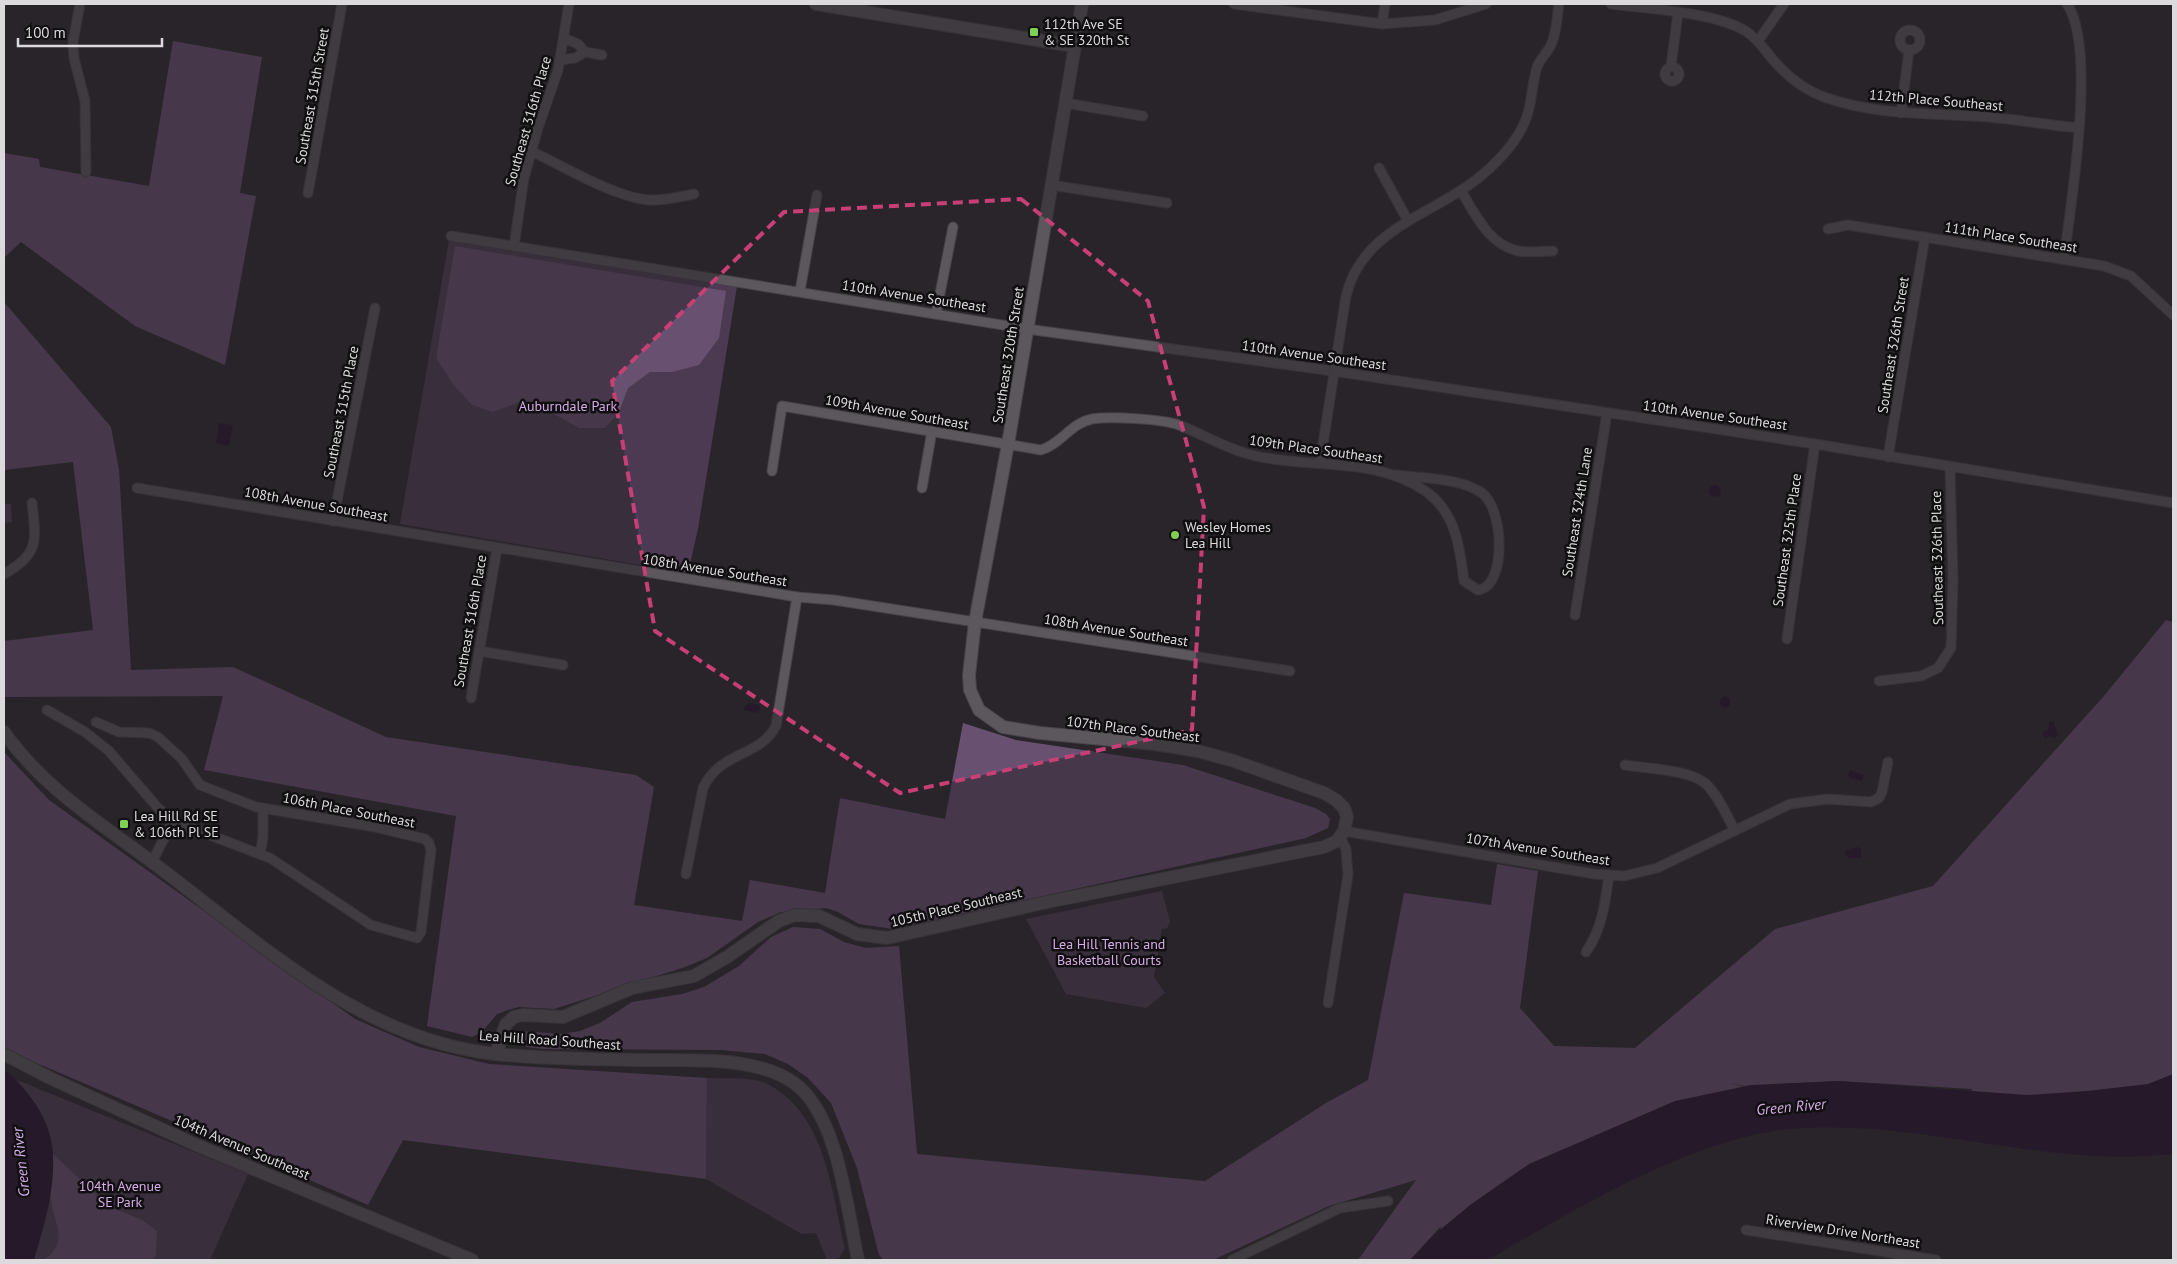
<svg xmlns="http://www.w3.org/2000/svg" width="2177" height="1264" font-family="'PT Sans',sans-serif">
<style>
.green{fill:#4c3a53}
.forest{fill:#685071}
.water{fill:#230e2a}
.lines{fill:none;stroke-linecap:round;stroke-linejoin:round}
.street-casing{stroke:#474348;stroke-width:11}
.secondary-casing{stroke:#474348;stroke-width:14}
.street{stroke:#5b575d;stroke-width:9}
.secondary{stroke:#5b575d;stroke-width:12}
.marked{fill:none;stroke:#c73f75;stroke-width:4;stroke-dasharray:10 6;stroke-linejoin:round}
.poi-dot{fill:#7fd052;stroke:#110f11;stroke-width:2}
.labels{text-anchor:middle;stroke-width:5;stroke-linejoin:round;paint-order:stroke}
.poi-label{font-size:14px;fill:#dcdadd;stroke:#110f11;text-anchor:start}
.street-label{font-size:14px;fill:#dcdadd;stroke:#110f11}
.park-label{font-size:14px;fill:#d5ace5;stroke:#110f11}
.water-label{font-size:15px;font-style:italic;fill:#d5ade6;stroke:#110f11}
</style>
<rect width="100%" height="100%" fill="#29252a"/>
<!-- green -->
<g class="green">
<path d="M449,240L737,286L698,529L688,573L400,524Z"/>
<path d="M4,504H11L12,522L4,523Z"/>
<path d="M1162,891L1170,922L1167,928L1162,929L1154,977L1165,993L1146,1008L1066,994L1026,919Z"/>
<path d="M707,1078C724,1079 743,1077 760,1081C767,1083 775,1088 780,1092C827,1126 832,1195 845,1248L839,1258L827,1260L816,1233L802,1234L706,1179Z"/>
<path d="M17,1080L248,1174L210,1260H34C46,1219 65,1164 45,1121C38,1106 27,1093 17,1080Z"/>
</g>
<!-- forest -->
<g class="forest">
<path d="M173,41L262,57L240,193L256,196L225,365L135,326L21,242L4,258V153L39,159L40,167L149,186Z"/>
<path d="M455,246L726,291L719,338L699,365L672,372H650L628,388L618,414L605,428H579L536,404L520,402L493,412L472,405L453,384L436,358Z"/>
<path d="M4,302L111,427L119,470L131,670L233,667L386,737L636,775L654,787L634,905L742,921L750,880L825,893L840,798L945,819L963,723L1016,740L1183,765L1315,808L1326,814L1330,819L1328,828L1306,838L893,929L859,924L838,912L826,908L781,912L758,922L707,958L685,967L554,1009L519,1007L508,1010L497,1014L482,1032L472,1037L427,1026L456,816L204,770L223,696L4,697V641L93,630L73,462L4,470Z"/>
<path d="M2166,620L2173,622V1112L1968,1111L1972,1089L1839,1081L1745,1086L1728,1083L1798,1099L1438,1249L1441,1226L1410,1260H1358L1416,1180L1329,1206L1213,1260H884L879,1255L857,1168L831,1103L808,1078L788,1064L765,1054L721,1050L543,1049L527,1047L515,1035L519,1031L562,1034L580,1031L600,1023L632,1002L682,994L704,987L739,966L771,937L793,927L820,929L844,942L866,948L899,946L917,1154L1205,1181L1326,1103L1368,1080L1404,893L1491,905L1497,864L1538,871L1520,1008L1554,1046L1635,1048L1775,929L1933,886L2104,696Z"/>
<path d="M4,752L49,800L355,1019L419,1047L489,1064L707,1078L706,1179L403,1140L368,1205L4,1049Z"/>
<path d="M53,1154L108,1206L142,1220L157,1231L156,1255L153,1260H44C70,1241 54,1224 51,1201C49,1186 53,1169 53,1154Z"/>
</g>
<!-- water -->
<g class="water">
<path d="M219,423L233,425L229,446L216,443Z"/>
<circle cx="1715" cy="491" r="6"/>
<circle cx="1725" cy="702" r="5.5"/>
<path d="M749,703L760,705L759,712L756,713L744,710V707Z"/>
<path d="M2053,721L2058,735L2054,738L2049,736L2045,739L2042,732L2049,729V722Z"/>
<path d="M1850,770L1864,775L1862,781L1850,778L1848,775Z"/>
<path d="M1856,847L1861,848V858H1848L1845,855L1846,850Z"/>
<path d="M4,1069C73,1129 56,1183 34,1260H4Z"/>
<path d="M2173,1074V1154C2046,1169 1920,1118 1792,1129C1718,1135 1630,1179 1566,1215C1545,1227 1524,1239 1503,1251C1498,1254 1492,1259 1486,1260C1462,1264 1435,1260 1410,1260L1435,1234L1470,1205L1529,1164L1675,1101L1751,1085L1839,1081L2027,1095L2087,1091L2148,1084Z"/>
</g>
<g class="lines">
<defs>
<g id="street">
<path d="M80,4L73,42L74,58L85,101L86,172"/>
<path d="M1234,4L1382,24L1435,20L1486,4"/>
<path d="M1611,4C1648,9 1717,12 1747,32C1759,40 1766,52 1775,62C1789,78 1805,90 1824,97C1877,116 1933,113 1989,117C2019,120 2049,125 2079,128"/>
<path d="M1382,24L1385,4"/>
<circle cx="1910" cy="40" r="10"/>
<path d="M1758,41L1784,4"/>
<path d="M585,52L602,55"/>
<path d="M560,60L575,58L585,52L578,44L564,38"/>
<path d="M1671,66L1678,13"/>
<circle cx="1672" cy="74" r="7"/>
<path d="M1065,103L1143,116"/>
<path d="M1901,113L1909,50"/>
<path d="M531,151C563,166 614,197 648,200C664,201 679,197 694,194"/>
<path d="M1379,168L1408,221"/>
<path d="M1051,185L1167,203"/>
<path d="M1461,191C1476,215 1488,244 1518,251C1529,253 1542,251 1553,251"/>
<path d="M308,193L342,4"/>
<path d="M1828,229L1848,225L2104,266L2131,276L2173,315"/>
<path d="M451,236L1027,329L1333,371L1815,444L2173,503"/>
<path d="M514,246L524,178L538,128L558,70L569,4"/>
<path d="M2064,258C2071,204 2097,47 2067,4"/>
<path d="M800,291L817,195"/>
<path d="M936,314L953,227"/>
<path d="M1888,457L1925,237"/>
<path d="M1320,463L1346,296C1363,224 1442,214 1490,168C1508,151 1523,133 1529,109C1532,95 1533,81 1537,67C1540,59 1547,53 1551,45C1557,32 1557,17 1559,4"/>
<path d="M772,471L782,406L1041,450C1061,444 1071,423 1092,419C1110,416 1162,419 1179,425C1205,435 1228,450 1256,456C1312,469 1379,456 1428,493C1456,514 1460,549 1464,581L1478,590C1507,587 1504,509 1482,493C1461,478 1421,478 1396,475"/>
<path d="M137,488L797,597L834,600L1290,671"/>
<path d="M922,488L932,431"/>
<path d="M333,521L375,308"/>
<path d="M4,574C40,554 36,540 32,503"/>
<path d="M1575,615L1607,413"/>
<path d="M1787,639L1815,444"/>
<path d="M479,651L563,665"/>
<path d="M1879,681L1921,676L1938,668L1951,648L1953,581L1950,468"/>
<path d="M471,698L497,549"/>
<path d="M47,710L85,732L109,751L158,808L173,821L270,858L371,925L417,938L421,932L431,850L429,843L425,839L375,827L256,807L200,785L182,759L158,737L149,733L119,732L96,722"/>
<path d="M1625,765C1646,768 1692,770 1707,785C1719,797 1727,816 1735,831"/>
<path d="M1344,831L1594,874L1624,876L1657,868L1790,804L1828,799L1871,802L1879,798L1882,792L1888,762"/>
<path d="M260,854L263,837V808"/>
<path d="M152,862L173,821"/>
<path d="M686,874L703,788C721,750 759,758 776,726L797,597"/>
<path d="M1586,952C1602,929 1605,904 1609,875"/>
<path d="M1328,1003L1348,875L1346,849L1340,837"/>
<path d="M1746,1230L1936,1260"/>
<path d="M1232,1260L1340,1208L1388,1201"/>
</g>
<g id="secondary">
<path d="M816,4L1074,46"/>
<path d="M4,732C44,789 102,824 156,865C260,943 361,1040 496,1054C544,1059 591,1059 639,1060C686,1061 755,1055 794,1083C838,1114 847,1209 858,1260"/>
<path d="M4,1054L52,1079L194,1144L472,1260"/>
<path d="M496,1054L506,1024L514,1017L523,1015L563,1017L632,988L694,976L727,957L779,921L795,915L819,916L857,934L887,938L1047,902L1324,847L1337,841L1344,831L1347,817L1344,808L1336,800L1324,793L1234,761L1198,751L1155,744L1040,733L1003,727L979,710L970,690L969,675L975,622L1008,444L1082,4"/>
</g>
</defs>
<!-- street casing -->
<use href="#street" class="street-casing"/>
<!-- secondary casing -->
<use href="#secondary" class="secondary-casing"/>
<!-- street -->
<use href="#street" class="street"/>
<!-- secondary -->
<use href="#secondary" class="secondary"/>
</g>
<!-- marked area -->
<path d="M0 0H2177V1264H0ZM1021,199L1148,301L1204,507L1192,730L900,793L655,631L612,381L784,212Z" fill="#29252a" fill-opacity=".55" fill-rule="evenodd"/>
<path class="marked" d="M1021,199L1148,301L1204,507L1192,730L900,793L655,631L612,381L784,212Z"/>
<!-- markers -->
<g class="poi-dot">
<rect x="1029" y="27" width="10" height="10" rx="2.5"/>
<circle cx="1175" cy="535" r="5"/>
<rect x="119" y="819" width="10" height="10" rx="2.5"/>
</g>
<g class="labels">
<!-- poi labels -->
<g class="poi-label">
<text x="1044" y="29">112th Ave SE<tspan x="1044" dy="16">&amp; SE 320th St</tspan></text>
<text x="1185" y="532">Wesley Homes<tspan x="1185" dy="16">Lea Hill</tspan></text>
<text x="134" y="821">Lea Hill Rd SE<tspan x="134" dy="16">&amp; 106th Pl SE</tspan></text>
</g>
<!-- street labels -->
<g class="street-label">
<text transform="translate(312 96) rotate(-80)" y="5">Southeast 315th Street</text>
<text transform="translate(1936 100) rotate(5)" y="5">112th Place Southeast</text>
<text transform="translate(528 121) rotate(-74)" y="5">Southeast 316th Place</text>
<text transform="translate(2011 237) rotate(9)" y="5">111th Place Southeast</text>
<text transform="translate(914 296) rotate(9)" y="5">110th Avenue Southeast</text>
<text transform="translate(1893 345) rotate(-81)" y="5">Southeast 326th Street</text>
<text transform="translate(1008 355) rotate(-81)" y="5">Southeast 320th Street</text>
<text transform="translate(1314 355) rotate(8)" y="5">110th Avenue Southeast</text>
<text transform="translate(341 412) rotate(-79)" y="5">Southeast 315th Place</text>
<text transform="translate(897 412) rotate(10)" y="5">109th Avenue Southeast</text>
<text transform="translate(1715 415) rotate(8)" y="5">110th Avenue Southeast</text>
<text transform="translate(1316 449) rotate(8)" y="5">109th Place Southeast</text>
<text transform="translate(316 504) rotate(10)" y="5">108th Avenue Southeast</text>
<text transform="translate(1577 512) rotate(-81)" y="5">Southeast 324th Lane</text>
<text transform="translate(1787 540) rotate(-82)" y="5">Southeast 325th Place</text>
<text transform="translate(1937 558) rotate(-91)" y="5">Southeast 326th Place</text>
<text transform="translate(715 570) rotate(9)" y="5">108th Avenue Southeast</text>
<text transform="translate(470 621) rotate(-80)" y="5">Southeast 316th Place</text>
<text transform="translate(1116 630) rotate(9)" y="5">108th Avenue Southeast</text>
<text transform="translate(1133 729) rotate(7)" y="5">107th Place Southeast</text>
<text transform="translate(349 810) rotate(11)" y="5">106th Place Southeast</text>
<text transform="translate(1538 849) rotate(9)" y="5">107th Avenue Southeast</text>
<text transform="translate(956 907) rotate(-13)" y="5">105th Place Southeast</text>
<text transform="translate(550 1040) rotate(4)" y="5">Lea Hill Road Southeast</text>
<text transform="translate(242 1147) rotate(23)" y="5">104th Avenue Southeast</text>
<text transform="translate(1843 1231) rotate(9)" y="5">Riverview Drive Northeast</text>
</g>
<!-- park labels -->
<g class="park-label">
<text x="568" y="411">Auburndale Park</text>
<text x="1109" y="949">Lea Hill Tennis and<tspan x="1109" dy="16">Basketball Courts</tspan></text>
<text x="120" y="1191">104th Avenue<tspan x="120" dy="16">SE Park</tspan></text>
</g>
<!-- water labels -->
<g class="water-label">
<text transform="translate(1791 1107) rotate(-5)" y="5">Green River</text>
<text transform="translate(21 1162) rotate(-96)" y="5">Green River</text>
</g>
</g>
<!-- border -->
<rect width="2177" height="1264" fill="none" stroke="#dcdadd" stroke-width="10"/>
<!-- scale -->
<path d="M18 38v8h144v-8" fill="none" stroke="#dcdadd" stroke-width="2.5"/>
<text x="25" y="38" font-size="15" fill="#dcdadd" stroke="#110f11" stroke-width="4" paint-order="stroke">100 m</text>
</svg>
